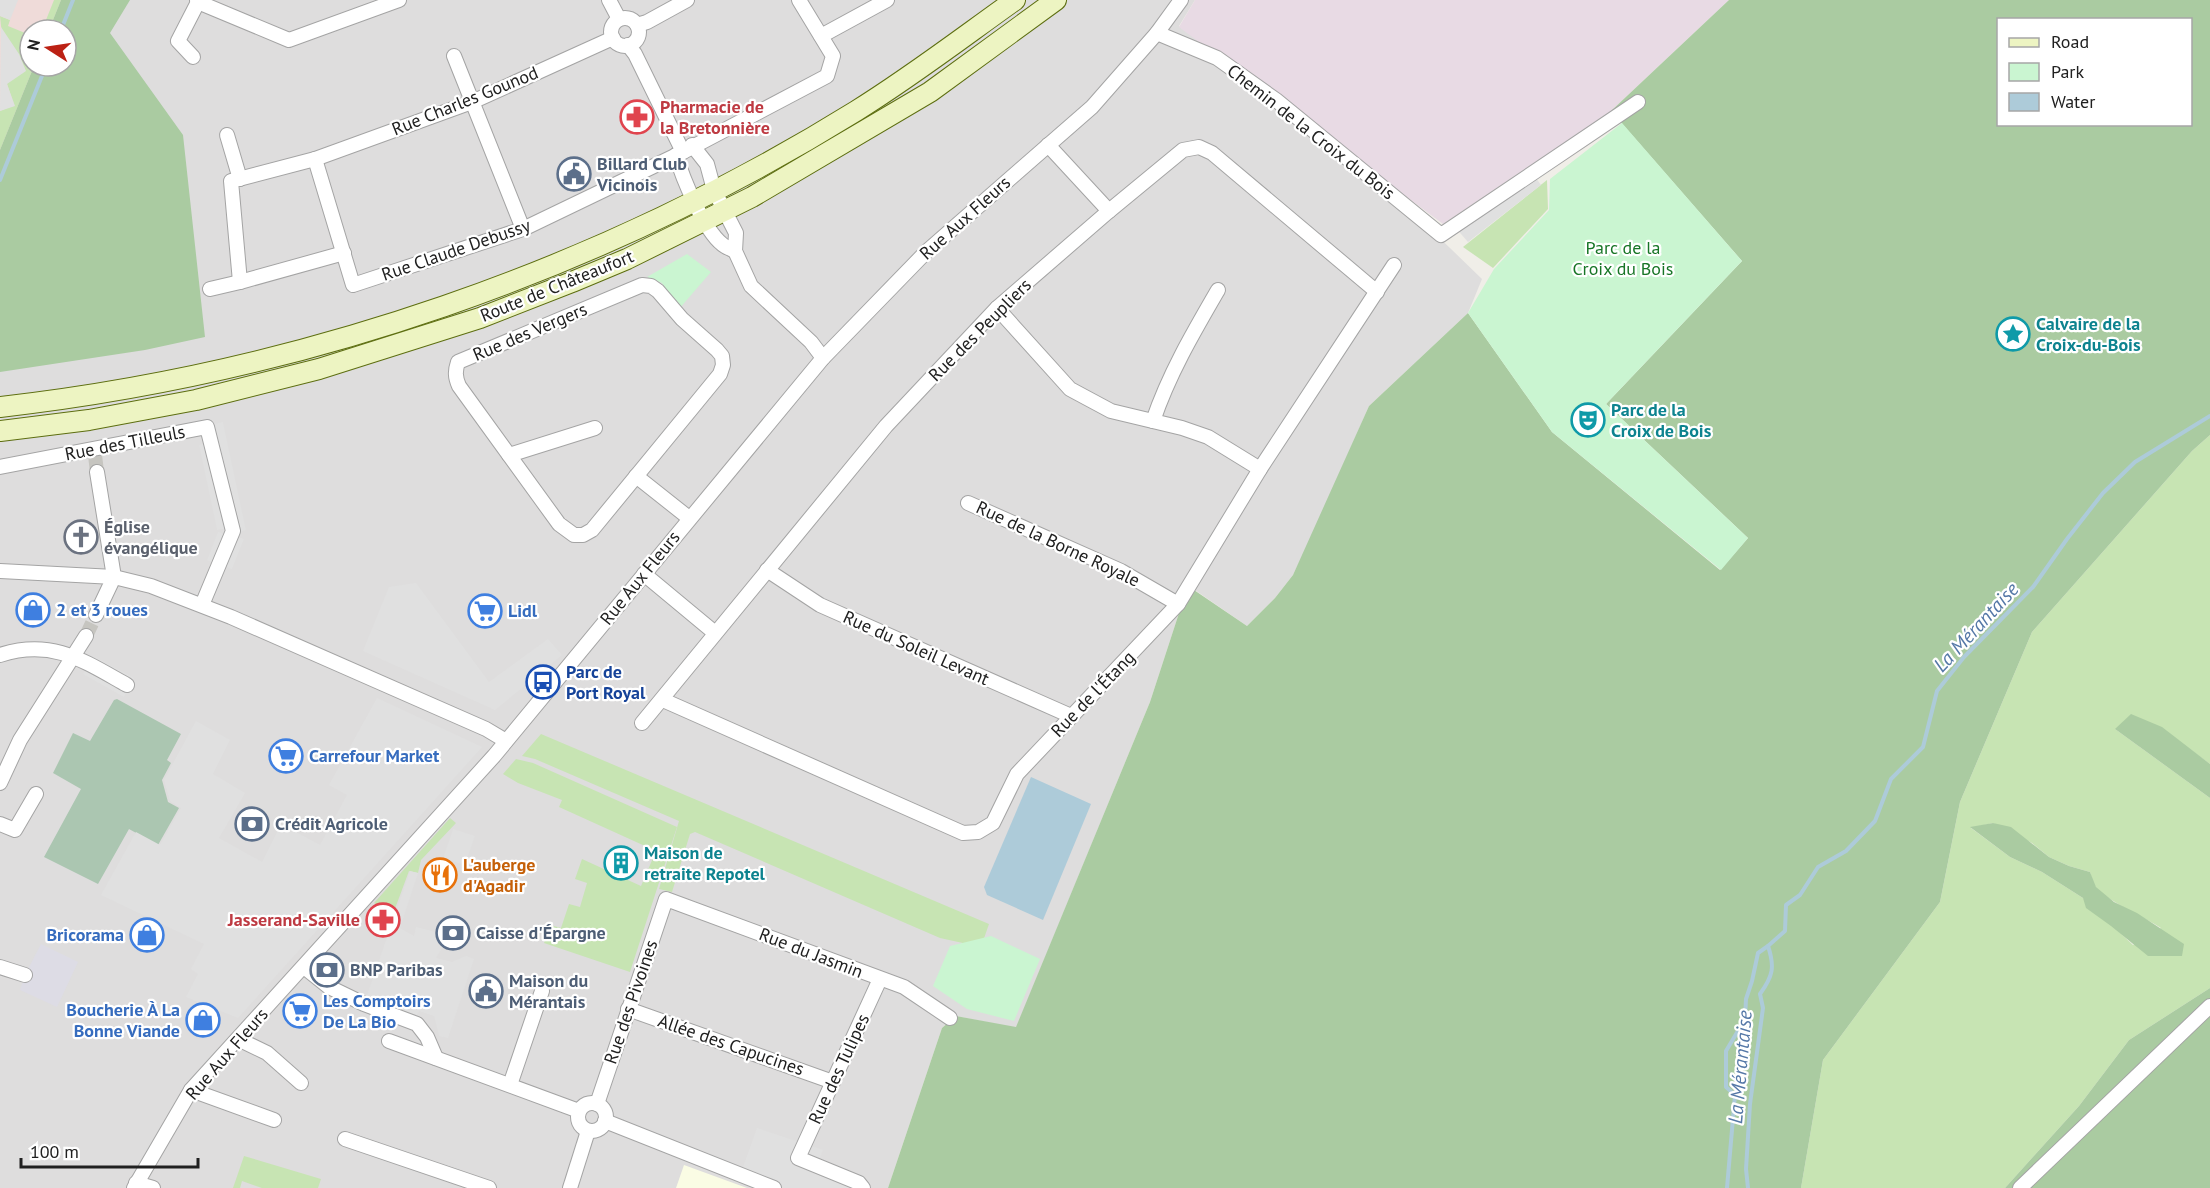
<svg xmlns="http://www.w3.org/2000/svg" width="2210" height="1188" font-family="'PT Sans',sans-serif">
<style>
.residential{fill:#dedddd}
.commercial{fill:#efdbd9}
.industrial{fill:#e8dae4}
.education{fill:#fafce4}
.grass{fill:#c7e4b3;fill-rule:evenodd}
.forest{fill:#aacba1;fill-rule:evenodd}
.cemetery{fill:#abc6b1}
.park{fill:#caf5d1}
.parking{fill:#e0e0e0}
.plaza{fill:#dddce5}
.water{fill:#adcbd9}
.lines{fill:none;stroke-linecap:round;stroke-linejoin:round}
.stream{stroke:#adcbd9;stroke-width:4}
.minor-tunnel{stroke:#c6c5c0;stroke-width:14;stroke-dasharray:14 7;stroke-linecap:butt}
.minor-casing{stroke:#a4a4a4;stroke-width:16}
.secondary-casing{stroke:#5d6e10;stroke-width:22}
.minor{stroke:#fff;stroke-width:14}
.secondary{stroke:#edf4c2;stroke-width:20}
.labels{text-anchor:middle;stroke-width:4.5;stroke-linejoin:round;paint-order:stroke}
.street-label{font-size:18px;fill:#202020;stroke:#fff}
.health-label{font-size:18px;font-weight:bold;fill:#be3a42;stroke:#fff;text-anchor:start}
.service-label{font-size:18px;font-weight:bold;fill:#4e5e75;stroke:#fff;text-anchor:start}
.park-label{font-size:18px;fill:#177526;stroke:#fff}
.culture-label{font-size:18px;font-weight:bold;fill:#0d838f;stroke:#fff;text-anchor:start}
.worship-label{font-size:18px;font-weight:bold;fill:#5b616d;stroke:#fff;text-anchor:start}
.shop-label{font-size:18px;font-weight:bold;fill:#366cbe;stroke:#fff;text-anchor:start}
.transit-label{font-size:18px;font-weight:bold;fill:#164399;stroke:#fff;text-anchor:start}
.food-label{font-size:18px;font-weight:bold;fill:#c56008;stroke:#fff;text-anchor:start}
.water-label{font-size:20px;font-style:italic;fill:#5578a7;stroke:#fff}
</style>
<rect width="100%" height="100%" fill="#f0eee8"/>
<!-- residential -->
<path class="residential" d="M61,0H1195L1179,26L1357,158L1482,279L1468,313L1369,406L1311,538L1293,575L1275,598L1247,626L1192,588L1180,610L1150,702L1016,1028L956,1016L942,1028L888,1188H0V150L34,66H66V30H49Z"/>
<!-- commercial -->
<path class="commercial" d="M0,0H61L49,30H30V66H34L0,150Z"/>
<!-- industrial -->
<path class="industrial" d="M1195,0H1729L1611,111L1443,224L1179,27Z"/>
<!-- education -->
<path class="education" d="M684,1165L747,1188H676Z"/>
<!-- grass -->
<g class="grass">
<path d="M54,0H61L49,30H42Z"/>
<path d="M0,16L10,20L8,26L30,35V66H34L0,150V111L14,105L7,84Z"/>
<path d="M1547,180L1548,209L1493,268L1463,247Z"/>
<path d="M2210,435V764L2188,748L2115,729L2210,798V988L2129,1040L2079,1106L2005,1188H1801L1823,1060L1940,902L1960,802L2032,632L2192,451ZM1993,823L2032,843L2049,857L2069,866L2090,872C2091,876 2093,882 2095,886C2103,899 2146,918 2161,928L2133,945L2083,898L2042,872L2010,857L1971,828Z"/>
<path d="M541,734L989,924L981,947L940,938L695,832L690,834L672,892L659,889L679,821L535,759L522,756Z"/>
<path d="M516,759L533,763L677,827L630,972L544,943L550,925L561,928L569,904L580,907L587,883L575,879L582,859L641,886L656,851L559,807L562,800L518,783L503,774Z"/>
<path d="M450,818L456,823L421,860L418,873L409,871L393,914L374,903Z"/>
<path d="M244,1156L321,1179L318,1188H262L242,1181L240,1188H233Z"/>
</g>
<!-- forest -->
<g class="forest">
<path d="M61,0H130L110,33L183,135L205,337L145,350L0,372V150L34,66H66V30H49Z"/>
<path d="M1729,0H2210V435L2192,451L2032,632L1960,802L1940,902L1823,1060L1801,1188H888L942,1028L956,1016L1016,1027L1150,702L1180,610L1191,588L1247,626L1275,598L1293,575L1369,406L1468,313L1552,432L1720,570L1748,538L1606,404L1742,261L1611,111ZM1998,20H2190V124H1998Z"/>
<path d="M2131,714L2162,727L2210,764V798L2115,729Z"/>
<path d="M1993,823L2011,827L2049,857L2069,866L2090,872L2096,887L2114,902L2137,913L2184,944L2182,956H2148L2111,926L2086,908L2083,898L2042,872L2010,857L1970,827Z"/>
<path d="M2210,988V1188H2005L2079,1106L2129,1040Z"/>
</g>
<!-- cemetery -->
<path class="cemetery" d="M117,699L181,734L167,760L171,763L162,780L168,802L179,808L158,845L129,829L98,884L44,857L81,789L53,773L73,733L90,741L114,700Z"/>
<!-- park -->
<g class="park">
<path d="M1622,123L1742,261L1606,404L1748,538L1721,570L1552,432L1468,313L1494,269L1549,210L1550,179Z"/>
<path d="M687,254L711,272L679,309L662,283L647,277Z"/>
<path d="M991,936L1040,959L1014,1021L967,1009L933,986L950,946Z"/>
</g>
<!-- parking -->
<g class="parking">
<path d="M0,0H18L10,20L0,16Z"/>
<path d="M1,27L19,54L26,71L7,84L15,106L0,111Z"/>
<path d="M1533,174L1541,185L1468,242L1454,226Z"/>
<path d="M223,422L246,530L235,533L212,425Z"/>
<path d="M208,443L227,528L217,530L199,445Z"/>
<path d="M218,532L226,535L214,563L207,560Z"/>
<path d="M235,536L244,539L232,569L224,566Z"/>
<path d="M416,583L489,682L548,639L562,655L495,710L363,651L389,587Z"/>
<path d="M93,656L134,678L124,697L83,674Z"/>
<path d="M377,698L482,747L238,1018L186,997L198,974L191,969L204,944L101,895L136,832L160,845L181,808L170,801L164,780L196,721L230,740L213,774L245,793L219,838L262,862L281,824L320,845L347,795L329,785Z"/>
<path d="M453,829L475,836L465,865L443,858Z"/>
<path d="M410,871L418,873L400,928L414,936L416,927L447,935L444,945L436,958L452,962L466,956L474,959L448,1038L439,1036L434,1016L419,1011L417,1015L366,998Z"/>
<path d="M757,1128L823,1150L817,1164L871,1183L869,1188H782L741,1173Z"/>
</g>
<!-- plaza -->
<path class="plaza" d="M41,944L78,962L57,1007L20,990L25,975Z"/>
<!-- water -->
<path class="water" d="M1031,777L1091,804L1043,920L987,895L984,887Z"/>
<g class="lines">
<!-- stream -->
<g class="stream">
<path d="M61,30L73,0"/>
<path d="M0,180L46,66"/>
<path d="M1727,1188L1735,1095L1726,1087V1051L1745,1019L1746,999L1752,981L1758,953L1768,946"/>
<path d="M1748,1188L1746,1169L1750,1104L1763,1008L1760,994C1773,976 1775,967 1768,946L1785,931L1786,905L1800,895L1818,867L1846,851L1875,821L1891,779L1923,747L1937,691L1964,657L2033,587L2067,539L2103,493L2135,462L2210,416"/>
</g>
<!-- minor-tunnel -->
<g class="minor-tunnel">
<path d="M95,455L97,472"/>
<path d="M86,636L96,615"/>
</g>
<defs>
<g id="minor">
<path d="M197,0L198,2L289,40L399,0"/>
<path d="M609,0L619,19"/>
<circle cx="625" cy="32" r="14"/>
<path d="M637,25L647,22L687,0"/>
<path d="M1157,33L1217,58L1276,100L1441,235L1638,102"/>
<path d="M821,36L887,0"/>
<path d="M628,45L635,54L683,152"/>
<path d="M454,56L523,229"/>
<path d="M193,57L178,41L198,2"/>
<path d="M227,135L240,179"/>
<path d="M692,145L707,164L714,190L736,233L735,251L751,286L811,342L823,358"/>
<path d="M1048,145L1109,211"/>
<path d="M676,155C682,177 704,230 722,244C725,247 731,249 735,251"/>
<path d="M315,159L353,285L523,229L683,152L827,76L833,56L799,0"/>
<path d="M344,253L240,282L231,181L315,159L472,102L613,38"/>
<path d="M642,285L651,286L658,291L682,319L717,350L722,356L723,365L720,374L592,530L583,535H574L559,524L459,386C455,377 455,371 458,362Z"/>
<path d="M210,289L240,282"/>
<path d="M997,308L1070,389L1111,411L1182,428L1208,437L1260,469"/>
<path d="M1153,421C1169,374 1193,333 1218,290"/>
<path d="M509,455L595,428"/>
<path d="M0,467L207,427L233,531L202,605"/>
<path d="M636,476L689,518"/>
<path d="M968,503L1121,571L1178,604"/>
<path d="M767,570L820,605L1071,716"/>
<path d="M0,571L114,577L151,586L231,617L486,729L506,741"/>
<path d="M644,574L715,633"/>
<path d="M96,615L114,577L97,472"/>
<path d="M0,655C52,638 84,661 127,685"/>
<path d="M663,700L963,833L978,832L993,823L1017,774L1178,604L1260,469L1394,265"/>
<path d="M642,723L886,426L997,308L1109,211L1183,150L1199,147L1212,153L1377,292"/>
<path d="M0,783L20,740L86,636"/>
<path d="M0,824L15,830L36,794"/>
<path d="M0,967L25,975"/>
<path d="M304,967L329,987L364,1004L417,1024L427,1037L436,1058"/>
<path d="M628,1009L833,1082"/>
<path d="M238,1039L267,1053L301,1083"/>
<path d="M389,1041L579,1111"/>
<path d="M510,1085L542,991"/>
<path d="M191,1090L274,1120"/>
<circle cx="592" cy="1117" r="14"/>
<path d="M597,1104L666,899L904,987L950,1018"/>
<path d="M605,1121L774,1188"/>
<path d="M345,1139L489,1188"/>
<path d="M136,1183L153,1188"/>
<path d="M134,1188L191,1090L494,756L823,358L926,252L1092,107L1157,33L1181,0"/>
<path d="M570,1188L588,1131"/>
<path d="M863,1188L859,1183L798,1158L880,979"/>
<path d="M2020,1188L2210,1006"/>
</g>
<g id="secondary">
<path d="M0,407C301,373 598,271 856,111C911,77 963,37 1015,0"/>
<path d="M0,431L89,420L196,400L319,369L480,318L572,282L627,259L752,197L930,92L1056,0"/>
</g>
</defs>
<!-- minor casing -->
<use href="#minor" class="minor-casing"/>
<!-- secondary casing -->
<use href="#secondary" class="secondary-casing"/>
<!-- minor -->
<use href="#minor" class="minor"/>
<!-- secondary -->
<use href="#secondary" class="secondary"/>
</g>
<!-- icons -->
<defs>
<symbol id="pharmacy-ring" viewBox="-11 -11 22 22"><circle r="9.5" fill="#fff" stroke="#e0444e" stroke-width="1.5"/><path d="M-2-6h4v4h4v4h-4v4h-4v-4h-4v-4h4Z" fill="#e0444e"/></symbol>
<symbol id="civic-ring" viewBox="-11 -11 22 22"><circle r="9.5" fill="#fff" stroke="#5c6f8a" stroke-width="1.5"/><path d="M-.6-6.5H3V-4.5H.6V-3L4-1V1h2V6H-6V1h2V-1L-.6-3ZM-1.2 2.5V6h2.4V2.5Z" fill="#5c6f8a"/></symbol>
<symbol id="sight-ring" viewBox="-11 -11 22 22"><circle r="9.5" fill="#fff" stroke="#0f9aa8" stroke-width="1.5"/><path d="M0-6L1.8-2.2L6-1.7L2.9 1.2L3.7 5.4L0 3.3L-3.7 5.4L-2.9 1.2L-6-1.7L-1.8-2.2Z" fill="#0f9aa8"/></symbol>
<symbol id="theatre-ring" viewBox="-11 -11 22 22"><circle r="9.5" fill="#fff" stroke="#0f9aa8" stroke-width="1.5"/><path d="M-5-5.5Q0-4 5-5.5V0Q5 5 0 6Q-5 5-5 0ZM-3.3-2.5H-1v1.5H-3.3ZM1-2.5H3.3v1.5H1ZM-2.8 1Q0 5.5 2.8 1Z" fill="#0f9aa8"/></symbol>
<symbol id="church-ring" viewBox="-11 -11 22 22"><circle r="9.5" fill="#fff" stroke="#6b7280" stroke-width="1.5"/><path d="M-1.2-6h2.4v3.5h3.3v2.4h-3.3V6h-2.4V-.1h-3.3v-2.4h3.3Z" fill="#6b7280"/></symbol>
<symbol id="shop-ring" viewBox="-11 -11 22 22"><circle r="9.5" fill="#fff" stroke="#3f7fe0" stroke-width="1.5"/><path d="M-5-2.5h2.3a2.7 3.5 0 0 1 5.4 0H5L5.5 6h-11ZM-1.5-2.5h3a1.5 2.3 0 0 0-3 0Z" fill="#3f7fe0"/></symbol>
<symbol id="supermarket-ring" viewBox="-11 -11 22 22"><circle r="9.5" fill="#fff" stroke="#3f7fe0" stroke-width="1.5"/><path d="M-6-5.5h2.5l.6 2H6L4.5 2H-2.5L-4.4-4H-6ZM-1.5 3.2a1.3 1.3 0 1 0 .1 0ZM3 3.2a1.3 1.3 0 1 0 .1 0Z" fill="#3f7fe0"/></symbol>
<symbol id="bus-ring" viewBox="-11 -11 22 22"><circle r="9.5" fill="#fff" stroke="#1a4fb4" stroke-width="1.5"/><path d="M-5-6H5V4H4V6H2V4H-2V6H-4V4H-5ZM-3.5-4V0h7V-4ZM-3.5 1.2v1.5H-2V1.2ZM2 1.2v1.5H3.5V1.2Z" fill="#1a4fb4"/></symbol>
<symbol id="bank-ring" viewBox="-11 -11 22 22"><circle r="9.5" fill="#fff" stroke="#5c6f8a" stroke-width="1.5"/><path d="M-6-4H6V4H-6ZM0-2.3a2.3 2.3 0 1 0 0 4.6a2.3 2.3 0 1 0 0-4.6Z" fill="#5c6f8a"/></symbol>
<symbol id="building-ring" viewBox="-11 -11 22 22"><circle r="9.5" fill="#fff" stroke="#0f9aa8" stroke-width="1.5"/><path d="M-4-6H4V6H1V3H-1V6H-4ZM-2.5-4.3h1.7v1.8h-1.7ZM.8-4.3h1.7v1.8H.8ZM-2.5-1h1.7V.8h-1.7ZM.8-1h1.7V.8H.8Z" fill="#0f9aa8"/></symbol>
<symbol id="restaurant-ring" viewBox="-11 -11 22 22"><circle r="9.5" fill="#fff" stroke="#e8710a" stroke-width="1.5"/><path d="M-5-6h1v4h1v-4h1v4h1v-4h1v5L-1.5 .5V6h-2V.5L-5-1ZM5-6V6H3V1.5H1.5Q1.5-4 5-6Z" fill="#e8710a"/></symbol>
</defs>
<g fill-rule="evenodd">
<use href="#pharmacy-ring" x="618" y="98" width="38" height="38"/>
<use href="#civic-ring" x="555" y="155" width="38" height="38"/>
<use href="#sight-ring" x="1994" y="315" width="38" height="38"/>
<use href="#theatre-ring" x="1569" y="401" width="38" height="38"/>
<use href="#church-ring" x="62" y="518" width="38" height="38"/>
<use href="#shop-ring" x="14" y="591" width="38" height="38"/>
<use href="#supermarket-ring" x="466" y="592" width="38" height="38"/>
<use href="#bus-ring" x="524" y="663" width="38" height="38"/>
<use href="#supermarket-ring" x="267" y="737" width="38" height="38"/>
<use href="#bank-ring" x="233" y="805" width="38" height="38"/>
<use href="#building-ring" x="602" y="844" width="38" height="38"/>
<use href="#restaurant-ring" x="421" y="856" width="38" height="38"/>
<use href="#pharmacy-ring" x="364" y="901" width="38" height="38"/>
<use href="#bank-ring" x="434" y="914" width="38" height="38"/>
<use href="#shop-ring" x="128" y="916" width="38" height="38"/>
<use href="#bank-ring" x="308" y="951" width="38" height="38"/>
<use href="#civic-ring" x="467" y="972" width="38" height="38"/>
<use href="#supermarket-ring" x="281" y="992" width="38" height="38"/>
<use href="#shop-ring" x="184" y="1001" width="38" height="38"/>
</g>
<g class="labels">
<!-- street labels -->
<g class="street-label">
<text transform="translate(465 101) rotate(-22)" y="6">Rue Charles Gounod</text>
<text transform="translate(1311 132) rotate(38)" y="6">Chemin de la Croix du Bois</text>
<text transform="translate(965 218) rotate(-42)" y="6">Rue Aux Fleurs</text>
<text transform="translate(456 250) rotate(-19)" y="6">Rue Claude Debussy</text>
<text transform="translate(557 286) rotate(-22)" y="6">Route de Châteaufort</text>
<text transform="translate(980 330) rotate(-45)" y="6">Rue des Peupliers</text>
<text transform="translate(530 332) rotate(-23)" y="6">Rue des Vergers</text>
<text transform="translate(125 443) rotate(-11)" y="6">Rue des Tilleuls</text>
<text transform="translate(1058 544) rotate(25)" y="6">Rue de la Borne Royale</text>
<text transform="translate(640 578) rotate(-51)" y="6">Rue Aux Fleurs</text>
<text transform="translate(916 648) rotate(24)" y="6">Rue du Soleil Levant</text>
<text transform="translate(1093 694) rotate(-46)" y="6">Rue de l'Étang</text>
<text transform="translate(811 953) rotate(21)" y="6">Rue du Jasmin</text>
<text transform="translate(631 1002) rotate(-71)" y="6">Rue des Pivoines</text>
<text transform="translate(731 1045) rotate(19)" y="6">Allée des Capucines</text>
<text transform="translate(227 1054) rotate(-49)" y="6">Rue Aux Fleurs</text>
<text transform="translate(839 1069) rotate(-65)" y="6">Rue des Tulipes</text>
</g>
<!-- health labels -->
<g class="health-label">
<text x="660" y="113">Pharmacie de<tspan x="660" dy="21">la Bretonnière</tspan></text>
<text x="360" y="926" text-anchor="end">Jasserand-Saville</text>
</g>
<!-- service labels -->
<g class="service-label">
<text x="597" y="170">Billard Club<tspan x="597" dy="21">Vicinois</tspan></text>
<text x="275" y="830">Crédit Agricole</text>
<text x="476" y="939">Caisse d'Épargne</text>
<text x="350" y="976">BNP Paribas</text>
<text x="509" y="987">Maison du<tspan x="509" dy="21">Mérantais</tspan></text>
</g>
<!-- park labels -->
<g class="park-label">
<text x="1623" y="254">Parc de la<tspan x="1623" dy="21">Croix du Bois</tspan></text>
</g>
<!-- culture labels -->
<g class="culture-label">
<text x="2036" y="330">Calvaire de la<tspan x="2036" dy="21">Croix-du-Bois</tspan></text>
<text x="1611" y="416">Parc de la<tspan x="1611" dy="21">Croix de Bois</tspan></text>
<text x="644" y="859">Maison de<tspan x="644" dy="21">retraite Repotel</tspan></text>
</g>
<!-- worship labels -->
<g class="worship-label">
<text x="104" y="533">Église<tspan x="104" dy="21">évangélique</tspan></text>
</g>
<!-- shop labels -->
<g class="shop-label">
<text x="56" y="616">2 et 3 roues</text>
<text x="508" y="617">Lidl</text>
<text x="309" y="762">Carrefour Market</text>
<text x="124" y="941" text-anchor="end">Bricorama</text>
<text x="323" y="1007">Les Comptoirs<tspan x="323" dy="21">De La Bio</tspan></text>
<text x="180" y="1016" text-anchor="end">Boucherie À La<tspan x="180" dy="21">Bonne Viande</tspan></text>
</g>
<!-- transit labels -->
<g class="transit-label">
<text x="566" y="678">Parc de<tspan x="566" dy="21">Port Royal</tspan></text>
</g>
<!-- food labels -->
<g class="food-label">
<text x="463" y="871">L'auberge<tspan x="463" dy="21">d'Agadir</tspan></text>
</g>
<!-- water labels -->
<g class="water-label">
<text transform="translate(1976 627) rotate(-47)" y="7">La Mérantaise</text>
<text transform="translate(1740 1067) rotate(-85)" y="7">La Mérantaise</text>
</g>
</g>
<!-- legend -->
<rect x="1997" y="18" width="195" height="108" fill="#ffffff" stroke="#a6a6a6" stroke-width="1.5"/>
<rect x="2009" y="38" width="30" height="9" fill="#edf4c2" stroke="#a6a6a6" stroke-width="1.5"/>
<text x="2051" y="48" font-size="18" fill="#202020">Road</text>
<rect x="2009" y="63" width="30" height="18" fill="#caf5d1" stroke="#a6a6a6" stroke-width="1.5"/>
<text x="2051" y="78" font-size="18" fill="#202020">Park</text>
<rect x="2009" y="93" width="30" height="18" fill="#adcbd9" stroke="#a6a6a6" stroke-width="1.5"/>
<text x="2051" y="108" font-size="18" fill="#202020">Water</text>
<!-- north arrow -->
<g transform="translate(48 48) rotate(282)"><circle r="28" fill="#ffffff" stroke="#a6a6a6" stroke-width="1.5"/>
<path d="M0-4.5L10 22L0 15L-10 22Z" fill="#bc2114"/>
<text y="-9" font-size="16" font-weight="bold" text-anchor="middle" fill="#202020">N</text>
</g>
<!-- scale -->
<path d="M21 1158v9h177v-9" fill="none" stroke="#202020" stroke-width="3"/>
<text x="30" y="1158" font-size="18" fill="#202020" stroke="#ffffff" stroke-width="4.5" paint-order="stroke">100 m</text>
</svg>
